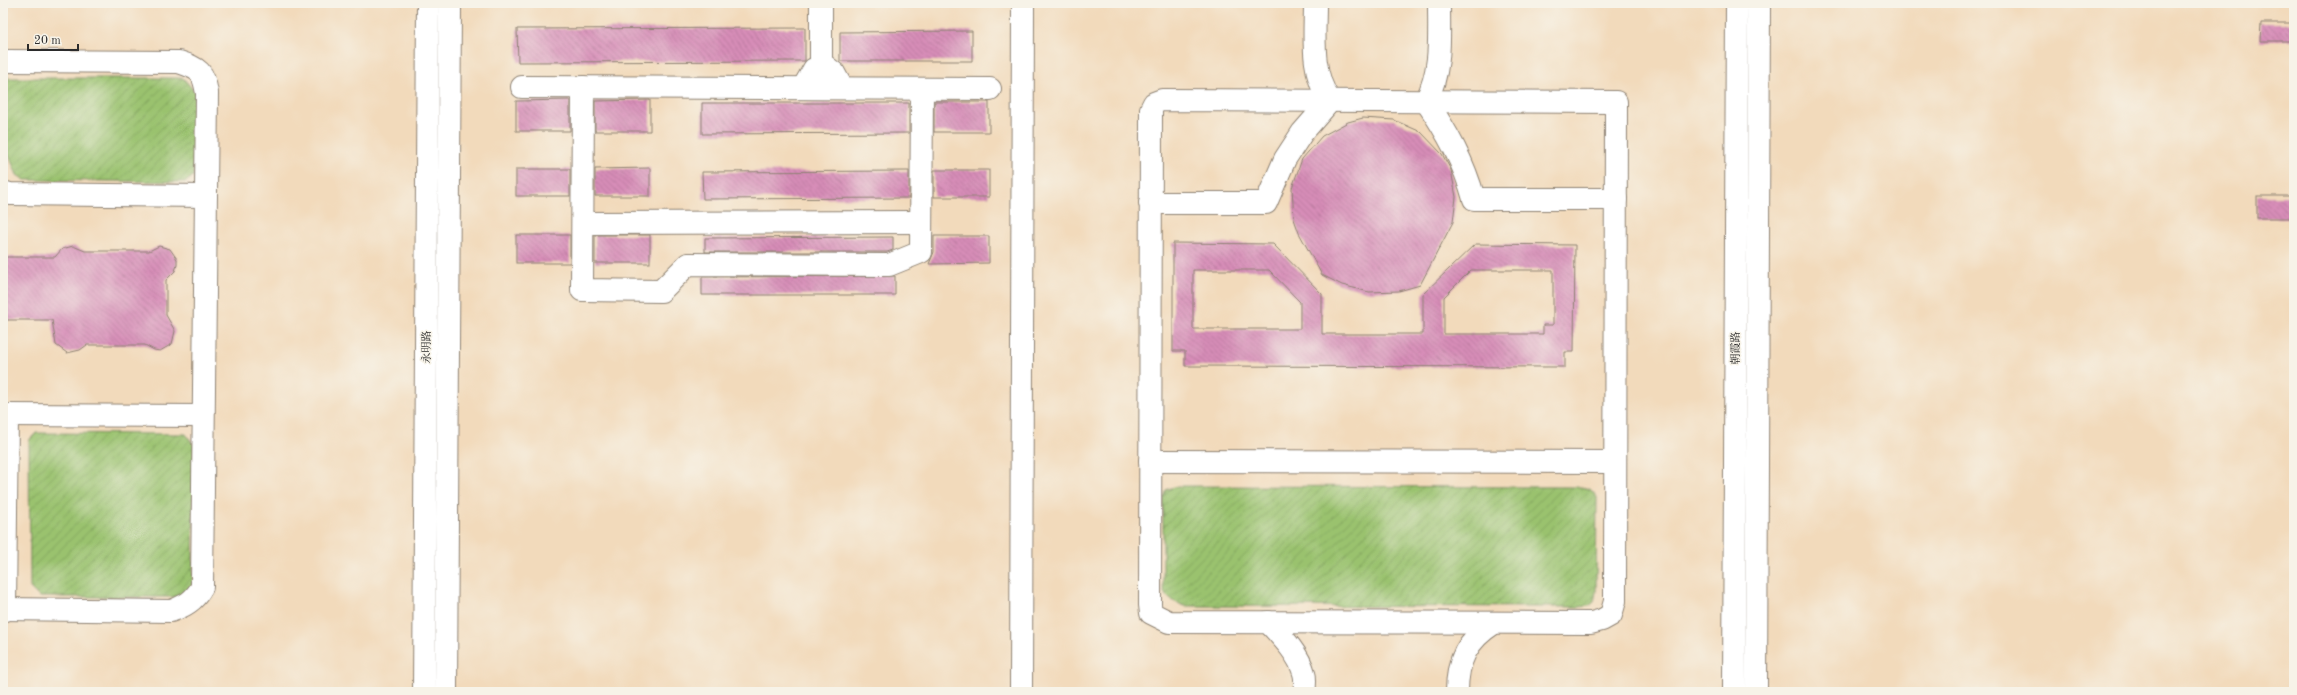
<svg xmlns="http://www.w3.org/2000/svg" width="2297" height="695" font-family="'Old Standard TT','Noto Serif SC',serif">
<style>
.garden{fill:url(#garden-furrows);stroke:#62764c}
.building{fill:url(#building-back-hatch);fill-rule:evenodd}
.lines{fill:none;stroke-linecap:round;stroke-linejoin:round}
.minor-casing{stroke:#8e8273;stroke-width:24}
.minor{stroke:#fff;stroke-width:22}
.labels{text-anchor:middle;stroke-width:3;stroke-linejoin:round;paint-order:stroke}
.street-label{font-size:11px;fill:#2b2b2b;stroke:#f7f3e8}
</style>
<defs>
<pattern id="garden-furrows" width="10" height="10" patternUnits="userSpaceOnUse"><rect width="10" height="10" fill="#9ac26e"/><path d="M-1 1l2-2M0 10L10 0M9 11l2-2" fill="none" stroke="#7e9e5b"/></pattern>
<pattern id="building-back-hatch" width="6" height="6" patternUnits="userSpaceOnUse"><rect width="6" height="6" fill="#d78db8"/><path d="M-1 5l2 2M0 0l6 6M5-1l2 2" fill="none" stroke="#af7396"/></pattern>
</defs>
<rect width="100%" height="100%" fill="#f7f3e8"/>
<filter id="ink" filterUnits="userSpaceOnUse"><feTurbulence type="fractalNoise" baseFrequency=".025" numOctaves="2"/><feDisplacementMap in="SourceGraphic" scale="8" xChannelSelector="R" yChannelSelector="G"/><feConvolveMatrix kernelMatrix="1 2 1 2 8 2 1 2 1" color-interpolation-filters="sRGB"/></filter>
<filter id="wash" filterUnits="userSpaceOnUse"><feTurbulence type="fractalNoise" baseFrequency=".012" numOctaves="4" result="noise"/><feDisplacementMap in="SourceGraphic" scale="16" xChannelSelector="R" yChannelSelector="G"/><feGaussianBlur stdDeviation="0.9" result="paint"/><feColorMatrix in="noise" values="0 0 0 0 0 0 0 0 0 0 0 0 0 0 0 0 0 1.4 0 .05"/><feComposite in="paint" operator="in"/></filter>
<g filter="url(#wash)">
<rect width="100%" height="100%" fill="#f2dabb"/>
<!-- garden -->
<g class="garden">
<path d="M3,78H183L196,93L193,176L186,182L25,180L17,175L3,141Z"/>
<path d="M36,433L186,434L194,445L193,584L179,597H39L30,588L29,440Z"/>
<path d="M1177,486L1581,487L1590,489L1597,497L1596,592L1594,602L1589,606L1579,607L1185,606C1175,602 1166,600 1163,588V498L1166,490Z"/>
</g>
<g id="blocks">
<!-- building -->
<g class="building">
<path d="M2261,23H2294V41H2260Z"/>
<path d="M805,28V61L518,62L517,29Z"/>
<path d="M972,31V61H840V32Z"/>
<path d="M570,100V131H516V101Z"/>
<path d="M650,100V131H595V101Z"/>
<rect x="934" y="102" width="55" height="30"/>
<path d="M702,103H909V133L702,134Z"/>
<path d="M1363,118L1394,120L1421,132L1442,154L1451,170L1456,197L1453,222L1420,285L1399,291L1369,292L1342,285L1322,275L1299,233L1294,219L1292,188L1302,159L1322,136L1348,122Z"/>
<path d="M650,168V196H595V169Z"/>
<rect x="516" y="169" width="54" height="27"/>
<rect x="934" y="170" width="55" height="27"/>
<path d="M909,171V198L703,199L702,172Z"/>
<rect x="2257" y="196" width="37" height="22"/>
<rect x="516" y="235" width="54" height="28"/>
<rect x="595" y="235" width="55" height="28"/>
<path d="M934,236H989V263L929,264L934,252Z"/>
<path d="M893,237V250L887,252H705V238Z"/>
<path d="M1173,243L1273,244L1322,294V334H1423V294L1475,244L1575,245L1574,352H1565V367L1185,366V351H1173ZM1193,270H1269L1300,302V329H1193ZM1471,270H1553V325H1543V334H1444V297Z"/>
<path d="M73,246L85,251H149L159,246L170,249L177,259V265L175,271L166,280V315L175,331L172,344L160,351L154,350L145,345H87L80,350L67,353L56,345L52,320H3V257H55L62,249Z"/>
<path d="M895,276V295H702V277Z"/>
</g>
</g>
</g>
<g filter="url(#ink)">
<use href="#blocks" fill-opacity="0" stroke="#8e8273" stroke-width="1"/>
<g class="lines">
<defs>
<g id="minor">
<path d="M1439,3C1439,37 1442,70 1426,101C1447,132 1464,162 1474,199H1616"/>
<path d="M3,61L179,62C200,69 203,71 207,93L202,587C194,601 185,606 171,611L3,609"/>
<path d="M821,66V3"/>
<path d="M522,87L990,89"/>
<path d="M583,87L582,290L661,291L688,264L889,265L921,252L922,89"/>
<path d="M803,88L814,69L825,66L834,73L842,88"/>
<path d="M1162,100L1616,102L1615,601L1611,615L1602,620L1591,623L1169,622L1151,613L1150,605L1151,109L1154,103Z"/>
<path d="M3,192L10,194L206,196"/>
<path d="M1150,203H1266L1285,159L1302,133L1330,101C1310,72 1315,36 1315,3"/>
<path d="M583,223L921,222"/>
<path d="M3,415L203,416"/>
<path d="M1150,461L1615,462"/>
<path d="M5,610L7,415"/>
<path d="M1268,622C1281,636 1299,654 1304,673C1306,679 1305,686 1304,692"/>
<path d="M424,692L428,3"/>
<path d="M446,692L450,3"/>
<path d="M1021,692L1023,3"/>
<path d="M1457,692C1457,660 1467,640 1494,623"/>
<path d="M1734,692L1737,3"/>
<path d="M1756,692L1759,3"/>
</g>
</defs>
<!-- minor casing -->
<use href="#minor" class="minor-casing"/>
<!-- minor -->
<use href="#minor" class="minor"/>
</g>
</g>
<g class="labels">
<!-- street labels -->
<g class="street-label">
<text transform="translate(426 347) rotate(-90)" y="4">永明路</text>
<text transform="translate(1735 348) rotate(-90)" y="4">朝霞路</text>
</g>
</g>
<!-- margin -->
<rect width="2297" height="695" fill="none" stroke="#f7f3e8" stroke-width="16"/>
<!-- scale -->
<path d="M28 44v6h50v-6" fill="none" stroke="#2b2b2b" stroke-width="2"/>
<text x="34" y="44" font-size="12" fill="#2b2b2b" stroke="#f7f3e8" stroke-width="3" paint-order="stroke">20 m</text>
</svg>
